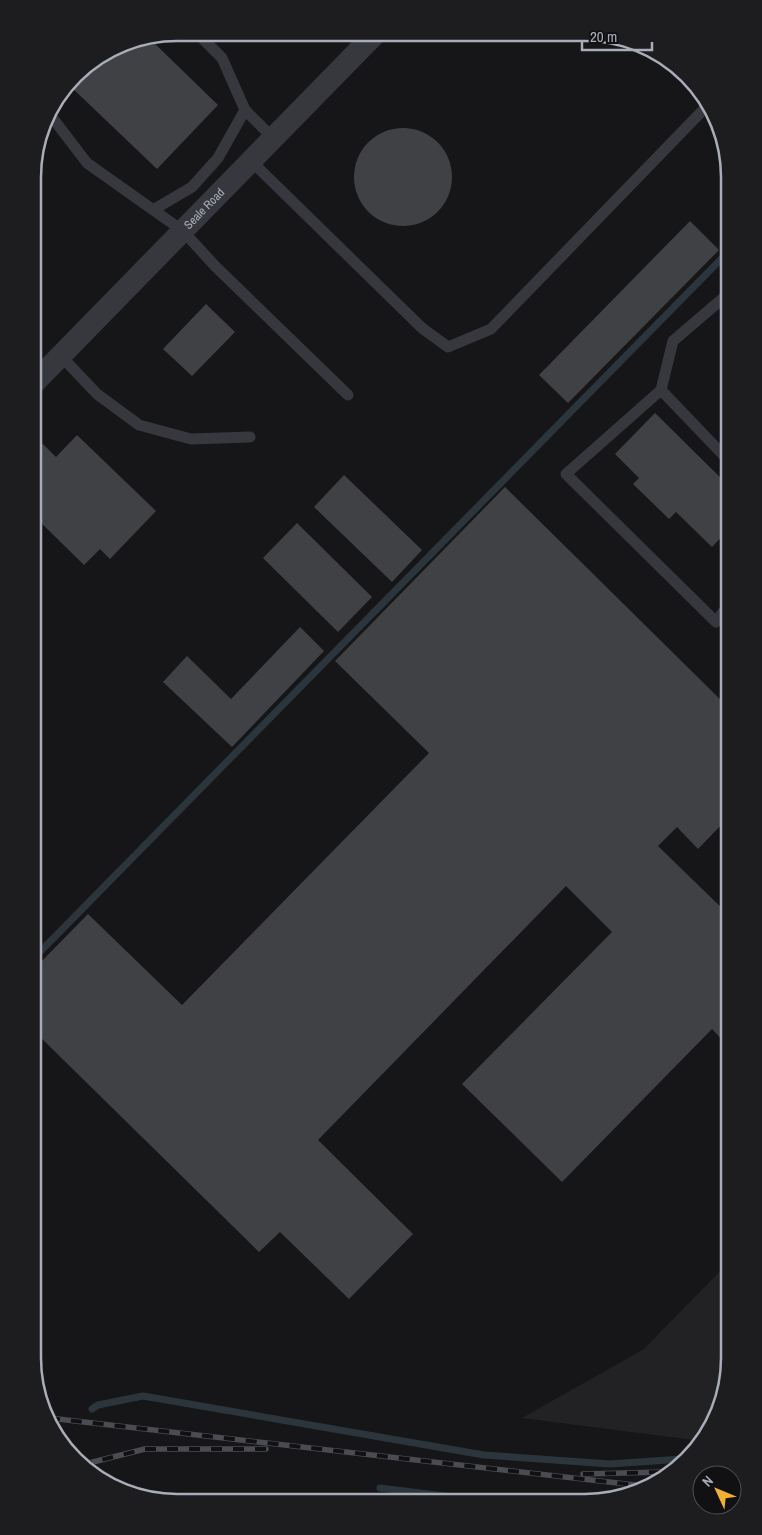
<svg xmlns="http://www.w3.org/2000/svg" width="762" height="1535" font-family="'Archivo Narrow',sans-serif">
<style>
.built{fill:#222225}
.lines{fill:none;stroke-linecap:round;stroke-linejoin:round}
.stream{stroke:#2c353c;stroke-width:7}
.building{fill:#404145}
.lane{stroke:#37383d;stroke-width:11}
.street{stroke:#37383d;stroke-width:22}
.rail-casing{stroke:#4a4c52;stroke-width:5.5}
.rail{stroke:#111113;stroke-width:4;stroke-dasharray:11;stroke-linecap:butt}
.labels{text-anchor:middle;stroke-width:4;stroke-linejoin:round;paint-order:stroke}
.street-label{font-size:12px;fill:#a8adb8;stroke:#111113}
.rim{fill:none;stroke:#a8adb8;stroke-width:2.5}
</style>
<rect width="100%" height="100%" fill="#161618"/>
<!-- built -->
<path class="built" d="M729,1262V1368L702,1441L522,1418L644,1349Z"/>
<g class="lines">
<!-- stream -->
<g class="stream">
<path d="M33,959L728,252"/>
<path d="M92,1409L98,1405L143,1396L484,1455L610,1464L682,1459"/>
<path d="M61,1435L62,1434"/>
<path d="M380,1488L493,1502"/>
</g>
</g>
<!-- building -->
<g class="building">
<path d="M149,38L218,105L157,169L69,85L82,69L122,43Z"/>
<circle cx="403" cy="177" r="49"/>
<path d="M690,221L719,250L568,403L539,375Z"/>
<path d="M206,304L235,332L192,376L163,349Z"/>
<path d="M655,413L729,486V529L712,547L676,512L669,519L633,484L639,478L615,454Z"/>
<path d="M77,435L156,511L110,559L100,549L84,565L33,515V455L43,444L56,457Z"/>
<path d="M344,475L422,550L392,582L314,507Z"/>
<path d="M505,487L729,708V817L698,849L677,827L658,846L729,915V1047L712,1029L562,1182L462,1084L612,932L566,886L318,1140L413,1234L349,1299L280,1232L259,1252L33,1030V970L88,914L182,1005L429,753L335,661Z"/>
<path d="M297,523L372,597L338,632L263,558Z"/>
<path d="M300,627L324,651L232,747L163,682L187,656L231,699Z"/>
</g>
<g class="lines">
<!-- lane -->
<g class="lane">
<path d="M676,66L684,73"/>
<path d="M245,110L273,138"/>
<path d="M48,112L87,163L183,231L215,266L348,395"/>
<path d="M251,161L422,328L448,347L491,329L706,107"/>
<path d="M153,210L192,187L218,158L245,110L222,58L197,33"/>
<path d="M61,356L97,394L139,425L191,439L250,437"/>
<path d="M661,390L729,461"/>
<path d="M729,604L716,622L566,474L661,390L673,341L729,293"/>
</g>
<!-- street -->
<path class="street" id="s1" d="M33,384L375,34"/>
<defs>
<g id="rail">
<path d="M49,1418L644,1486"/>
<path d="M81,1465L145,1449H266"/>
<path d="M583,1474L663,1472"/>
</g>
</defs>
<!-- rail casing -->
<use href="#rail" class="rail-casing"/>
<!-- rail -->
<use href="#rail" class="rail"/>
</g>
<g class="labels">
<!-- street labels -->
<g class="street-label">
<text dy="4" stroke="none"><textPath href="#s1" startOffset="245">Seale Road</textPath></text>
</g>
</g>
<!-- crop -->
<path d="M0 0H762V1535H0ZM177 41H585A136 136 0 0 1 721 177V1358A136 136 0 0 1 585 1494H177A136 136 0 0 1 41 1358V177A136 136 0 0 1 177 41Z" fill="#1d1d20" fill-rule="evenodd"/>
<path class="rim" d="M177 41H585A136 136 0 0 1 721 177V1358A136 136 0 0 1 585 1494H177A136 136 0 0 1 41 1358V177A136 136 0 0 1 177 41Z"/>
<!-- north arrow -->
<g transform="translate(717 1490) rotate(314)"><circle r="24" fill="#111113" stroke="#4d4f55"/>
<path d="M0-4L9 19L0 12L-9 19Z" fill="#f2b134"/>
<text y="-8" font-size="14" font-weight="bold" text-anchor="middle" fill="#a8adb8">N</text>
</g>
<!-- scale -->
<path d="M582 42v8h70v-8" fill="none" stroke="#a8adb8" stroke-width="2.5"/>
<text x="590" y="42" font-size="15" fill="#a8adb8" stroke="#111113" stroke-width="4" paint-order="stroke">20 m</text>
</svg>
